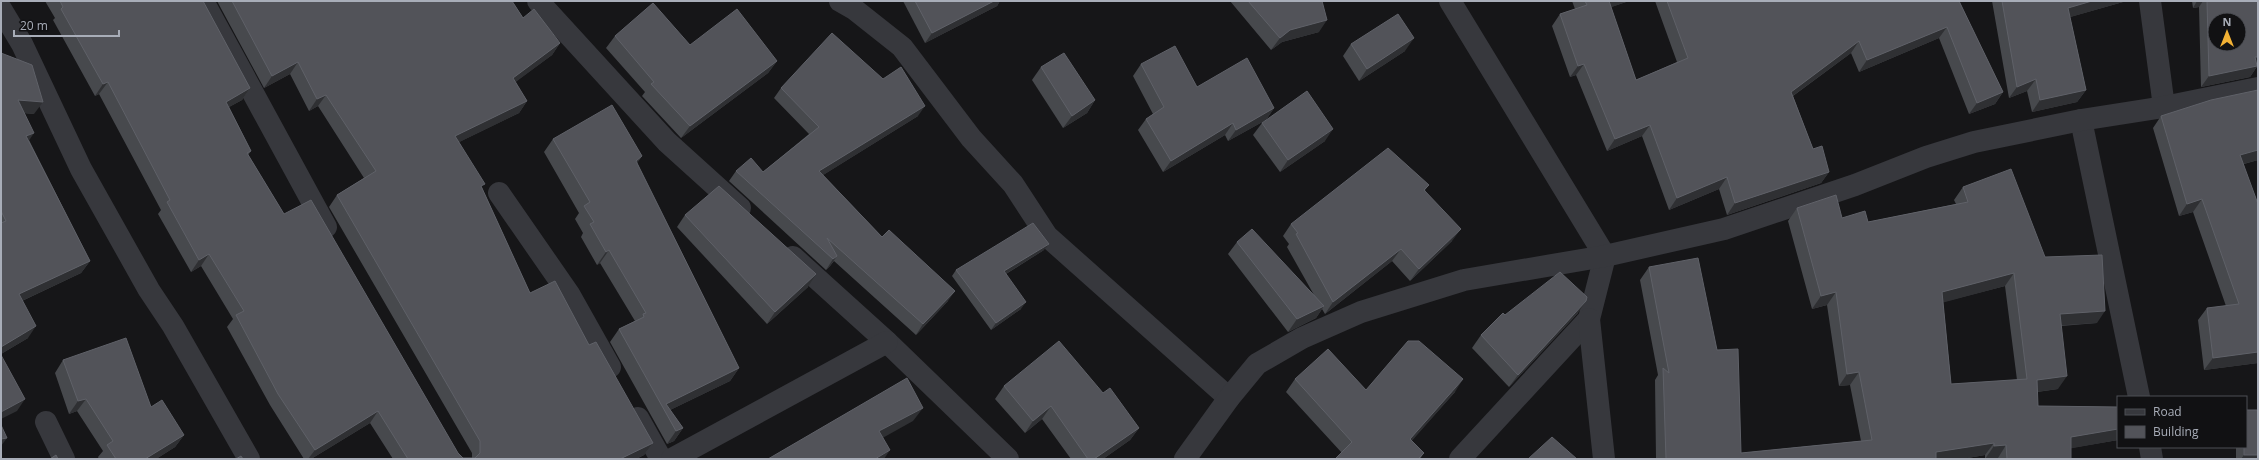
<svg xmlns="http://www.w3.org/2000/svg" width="2259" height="460" font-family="'Open Sans',sans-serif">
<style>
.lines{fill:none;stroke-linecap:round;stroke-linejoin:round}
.minor{stroke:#37383d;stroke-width:22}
.wall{fill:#47494d;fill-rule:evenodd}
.shaded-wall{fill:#2f3033}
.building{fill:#525359;stroke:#5f6168;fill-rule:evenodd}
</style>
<rect width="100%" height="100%" fill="#161618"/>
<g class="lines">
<!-- minor -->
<g class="minor">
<path d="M203,1L326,227"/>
<path d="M538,1L667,142L740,208"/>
<path d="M840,1L854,9L902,47L971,138L1013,184L1047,236L1229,398"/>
<path d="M1450,1L1605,256L1589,319L1460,459"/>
<path d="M2150,1L2164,107"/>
<path d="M1,9L22,44L81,169L149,290L173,326L249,459"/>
<path d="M2081,120L2139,397"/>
<path d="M499,193L569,294L610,367"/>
<path d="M793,257L887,342L1008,459"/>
<path d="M1589,319L1604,459"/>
<path d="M638,418L661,459"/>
<path d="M46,422L64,459"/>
<path d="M2150,447L2152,459"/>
<path d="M672,459L887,342"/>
<path d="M1185,459L1229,398L1257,364L1302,338L1361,312L1464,280L1605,256L1724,229L1855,185L1926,157L1974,142L2081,120L2164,107L2258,88"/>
</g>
</g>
<!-- wall -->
<g class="wall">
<path d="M45,1H203L250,88L242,100L229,107L251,151L248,155L284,214L458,453L463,458H472V453L329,207L337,195L364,178L318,106L309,111L290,74L264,88L217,1H512L523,18L560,43L552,55L515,82L527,101L519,113L459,142L482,188L530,293L589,345L653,443L644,455L636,459H393L370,423L311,459H304L270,405L227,327L233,319L201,266L191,272L158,214L161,210L99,94L95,96L53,20L55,18Z"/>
<path d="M903,1H1000L997,6L925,43Z"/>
<path d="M1230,1H1322L1319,32L1282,42L1271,50Z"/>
<path d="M1572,1H1629L1611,7L1636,80L1677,62L1655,1H1959L2003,92L1995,104L1969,114L1939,38L1859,72L1851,53L1793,96L1813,149L1829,172L1821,183L1727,215L1719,189L1669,210L1642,136L1607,151L1576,75L1570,77L1552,26L1560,14L1575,9Z"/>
<path d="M1992,1H2124L2123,2L2070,17L2086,90L2077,102L2032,112L2027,91L2009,98Z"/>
<path d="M2192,1H2258V68H2256L2250,77L2201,87L2199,7L2193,8Z"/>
<path d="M615,36L690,45L777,61L768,73L681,138L642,96L645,92L606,48Z"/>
<path d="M1351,44L1405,51L1359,81L1343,56Z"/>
<path d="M1,53L34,114L24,113L29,140L90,261L81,273L22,301L28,338L1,354Z"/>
<path d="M1141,64L1197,87L1274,108L1266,120L1228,141L1225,135L1163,172L1138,130L1146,119L1153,114L1133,76Z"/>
<path d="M1041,67L1095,100L1087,113L1063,128L1032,80Z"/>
<path d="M781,88L918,116L823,175L882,237L948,301L916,335L834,261L830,266L826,270L729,181L736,171L763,172L809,134L774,98Z"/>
<path d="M2161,116L2258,160L2244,164L2258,363L2204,370L2198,320L2207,308L2226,306L2193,212L2179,216L2153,128Z"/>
<path d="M1262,123L1325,141L1280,172L1253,135Z"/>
<path d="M553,139L642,156L637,163L739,368L730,381L670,410L683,428L674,441L667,444L610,342L619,329L635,321L600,263L597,265L581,237L583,233L575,219L579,213L544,152Z"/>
<path d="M1429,185L1425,190L1452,241L1410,281L1392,261L1325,314L1322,309L1316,318L1288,332L1228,254L1237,242L1314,295L1287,247L1289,244L1283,236L1291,224Z"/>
<path d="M1963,187L2045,257L2097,323L2061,326L2058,389L2037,392L2038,406L2118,407V440L2071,448V459H1998V458L1985,459V455L1962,459H1656L1655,380L1658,375L1640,280L1649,267L1717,350L1741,453L1861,441L1850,385L1839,386L1827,305L1812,309L1788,221L1797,208L1842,218L1868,222L1956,204L1954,200ZM2005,286L2017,380L1951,384L1943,302Z"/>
<path d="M685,215L808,287L767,324L677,227Z"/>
<path d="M1044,250L1006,274L1021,309L991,330L952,276L956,270Z"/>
<path d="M1578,313L1509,387L1472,348L1481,335L1505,315Z"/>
<path d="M63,360L151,407L184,435L175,447L156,459H99L98,457L103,451L77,411L69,414L55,373Z"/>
<path d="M1295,379L1366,390L1455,392L1411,441L1424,453L1420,459H1335L1342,453L1286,392Z"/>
<path d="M1004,386L1103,393L1139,428L1130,440L1103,459H1071L1042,419L1025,433L995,399Z"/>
<path d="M2236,447H2246L2258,459H2236Z"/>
</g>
<!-- shaded-wall -->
<g class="shaded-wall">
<path d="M994,1H1000L997,6L925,43L932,33Z"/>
<path d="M1608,1H1629L1600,11Z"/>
<path d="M2092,1H2124L2123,2L2060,20L2068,8Z"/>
<path d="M2197,1H2203L2199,7L2193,8Z"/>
<path d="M1327,20L1319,32L1282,42L1271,50L1280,38L1290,30Z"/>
<path d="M1947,27L1939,38L1859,72L1867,60Z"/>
<path d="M1414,38L1405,51L1359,81L1367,69Z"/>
<path d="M1859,41L1851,53L1783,103L1791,92Z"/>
<path d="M560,43L552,55L505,90L513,78Z"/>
<path d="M2255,57H2258V68H2256L2250,77L2201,87L2209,76Z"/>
<path d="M777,61L768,73L681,138L690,126Z"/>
<path d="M298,62L290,74L264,88L272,76Z"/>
<path d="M1584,64L1576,75L1570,77L1578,66Z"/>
<path d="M2036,79L2027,91L2009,98L2017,87Z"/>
<path d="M108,82L99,94L95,96L103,84Z"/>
<path d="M250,88L242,100L218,113L226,102Z"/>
<path d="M2086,90L2077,102L2032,112L2040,100Z"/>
<path d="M2003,92L1995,104L1969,114L1977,103Z"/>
<path d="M326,95L318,106L309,111L317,99Z"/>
<path d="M18,100L43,102L34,114L10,112Z"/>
<path d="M1095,100L1087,113L1063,128L1072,116Z"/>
<path d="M527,101L519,113L447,148L455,136Z"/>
<path d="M925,106L918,116L812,182L819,171Z"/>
<path d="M1274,108L1266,120L1228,141L1236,130Z"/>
<path d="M1233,123L1225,135L1163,172L1171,161Z"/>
<path d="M1650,125L1642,136L1607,151L1615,139Z"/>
<path d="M1333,129L1325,141L1280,172L1288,160Z"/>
<path d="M34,133L26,145V136Z"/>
<path d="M2258,150V160L2232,167L2240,155Z"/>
<path d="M642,156L633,169L636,161Z"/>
<path d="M1829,172L1821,183L1727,215L1735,203Z"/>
<path d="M1727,177L1719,189L1669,210L1677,198Z"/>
<path d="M2202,199L2193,212L2179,216L2187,204Z"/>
<path d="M1461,229L1452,241L1410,281L1419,269Z"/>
<path d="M1049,244L1044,250L999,278L1004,271Z"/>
<path d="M1401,249L1392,261L1325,314L1333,302Z"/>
<path d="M609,250L600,263L597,265L606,252Z"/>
<path d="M209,254L201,266L191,272L199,260Z"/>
<path d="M837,256L830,266L826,270L833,259Z"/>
<path d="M90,261L81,273L11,306L19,294Z"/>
<path d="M2014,273L2005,286L1934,305L1942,292Z"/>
<path d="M816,274L808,287L767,324L775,312Z"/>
<path d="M955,291L948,301L916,335L923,324Z"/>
<path d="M1836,292L1827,305L1812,309L1821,296Z"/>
<path d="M1586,301L1578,313L1509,387L1518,375Z"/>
<path d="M1026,302L1021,309L991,330L996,323Z"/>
<path d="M1324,306L1316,318L1288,332L1297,319Z"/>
<path d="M2105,311L2097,323L2051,326L2060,314Z"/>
<path d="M36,326L28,338L1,354V347Z"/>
<path d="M2258,352V363L2204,370L2213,358Z"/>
<path d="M739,368L730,381L666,412V404Z"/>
<path d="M1859,372L1850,385L1839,386L1847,374Z"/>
<path d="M2067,376L2058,389L2028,393L2037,380Z"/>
<path d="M1463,379L1455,392L1402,452L1410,439Z"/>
<path d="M25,399L17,411L1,419V412Z"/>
<path d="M86,399L77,411L69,414L78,401Z"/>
<path d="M1051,406L1042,419L1025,433L1033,421Z"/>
<path d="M923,408L913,421L870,445L879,431Z"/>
<path d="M378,411L370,423L311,459H308L315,450Z"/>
<path d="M683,428L674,441L667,444L676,431Z"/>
<path d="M1139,428L1130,440L1103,459H1094Z"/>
<path d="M2118,429V440L2062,450L2071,437Z"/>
<path d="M184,435L175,447L156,459H145Z"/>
<path d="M7,438L1,446V439Z"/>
<path d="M653,443L644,455L636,459H620Z"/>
<path d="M1994,443L1985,455L1962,459H1931L1936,452Z"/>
<path d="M2006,445L1998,458L1985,459L1994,446Z"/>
<path d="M890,450L884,459H875Z"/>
<path d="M2244,455H2258V459H2241Z"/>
</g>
<!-- building -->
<g class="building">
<path d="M60,1H203L250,88L226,102L251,151L247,153L284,214L311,200L458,453L463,458H475L480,453V441L337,195L376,171L326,95L317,99L298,62L272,76L232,1H512L523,18L534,9L560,43L513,78L527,101L455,136L485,184L481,186L530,293L555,281L589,345L596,342L653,443L620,459H408L378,411L315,450L278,394L236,315L244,311L209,254L199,260L167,202L170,200L108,82L103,84L61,9L63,7Z"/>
<path d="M915,1H994L932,33Z"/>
<path d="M1248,1H1322L1327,20L1290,30L1280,38Z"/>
<path d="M1585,1H1609L1636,80L1688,58L1667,1H1959L2003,92L1977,103L1947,27L1867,60L1859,41L1791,92L1813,149L1822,146L1829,172L1735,203L1727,177L1677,198L1650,125L1615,139L1584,64L1578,66L1560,14L1587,5Z"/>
<path d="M2002,1H2092L2068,8L2086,90L2040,100L2036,79L2017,87Z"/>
<path d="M2207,1H2258V57H2255L2257,66L2209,76ZM2215,20H2239V44H2215Z"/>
<path d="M653,3L690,45L737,9L777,61L690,126L651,84L654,82L615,36Z"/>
<path d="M1398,14L1414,38L1367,69L1351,44Z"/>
<path d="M832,33L883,79L901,67L925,106L819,171L882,237L889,230L955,291L923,324L827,238L837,256L833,259L736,171L751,158L763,172L819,127L781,88Z"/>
<path d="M1175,46L1197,87L1247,58L1274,108L1236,130L1233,123L1171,161L1146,119L1164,107L1141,64Z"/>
<path d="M1,53L32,65L43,102L18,100L34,133L26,136L90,261L19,294L36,326L1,347V223L6,221L1,211Z"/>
<path d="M1064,53L1095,100L1072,116L1041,67Z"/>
<path d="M2258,90V150L2240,155L2258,204V352L2213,358L2207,308L2239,304L2202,199L2187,204L2161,116L2211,100Z"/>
<path d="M1307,91L1333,129L1288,160L1262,123Z"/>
<path d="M612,105L642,156L636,161L739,368L666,404L683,428L676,431L619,329L644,317L643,314L646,313L609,250L606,252L590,224L594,222L584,206L590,202L553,139Z"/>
<path d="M1388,148L1429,185L1424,190L1461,229L1419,269L1401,249L1333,302L1296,234L1298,233L1291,224Z"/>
<path d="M2011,169L2045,257L2102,255L2105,311L2060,314L2067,376L2037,380L2038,406L2118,407V429L2071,437V459H2007L2006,445L1994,446V443L1936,452V459H1666L1663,368L1669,373L1649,267L1698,258L1717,350L1738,349L1741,453L1872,440L1859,372L1847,374L1836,292L1821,296L1797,208L1836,195L1842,218L1865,211L1868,222L1968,202L1963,187ZM2014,273L2027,379L1951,384L1942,292Z"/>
<path d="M719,186L816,274L775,312L685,215Z"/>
<path d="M1033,223L1049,244L1004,271L1026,302L996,323L956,270Z"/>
<path d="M1252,229L1324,306L1297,319L1237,242Z"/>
<path d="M1560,272L1587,297L1586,301L1518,375L1481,335L1503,313L1505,315Z"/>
<path d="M126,338L151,407L162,400L184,435L145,459H116L107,445L113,441L86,399L78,401L63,360Z"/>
<path d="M1059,341L1103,393L1110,388L1139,428L1094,459H1088L1051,406L1033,421L1004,386Z"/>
<path d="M1408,341H1419L1463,379L1410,439L1424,453L1418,459H1335L1352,442L1295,379L1328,349L1366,390Z"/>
<path d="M1,355L25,399L1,412Z"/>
<path d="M907,378L923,408L879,431L890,450L875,459H768Z"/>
<path d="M2246,410H2258V455H2244V447H2246Z"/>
<path d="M1,425L7,438L1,439Z"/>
<path d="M1552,437L1577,459H1528Z"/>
<path d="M56,455L58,459H50Z"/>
<path d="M241,456L243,459H236Z"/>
</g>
<!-- border -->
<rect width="2259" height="460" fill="none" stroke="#a8adb8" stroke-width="4"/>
<!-- legend -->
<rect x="2117" y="396" width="130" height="52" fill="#111113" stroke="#4d4f55"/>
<rect x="2125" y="409" width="20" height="6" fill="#37383d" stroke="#4d4f55"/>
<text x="2153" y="416" font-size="12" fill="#a8adb8">Road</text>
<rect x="2125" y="426" width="20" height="12" fill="#525359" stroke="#4d4f55"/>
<text x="2153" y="436" font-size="12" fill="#a8adb8">Building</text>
<!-- north arrow -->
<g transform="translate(2227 32)"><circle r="19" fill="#111113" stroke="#4d4f55"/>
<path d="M0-3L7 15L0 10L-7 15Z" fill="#f2b134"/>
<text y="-6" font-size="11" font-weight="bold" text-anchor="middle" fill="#a8adb8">N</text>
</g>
<!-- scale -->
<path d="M14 30v6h105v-6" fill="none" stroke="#a8adb8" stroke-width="2"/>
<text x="20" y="30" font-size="12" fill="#a8adb8" stroke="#111113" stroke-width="3" paint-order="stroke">20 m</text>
</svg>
